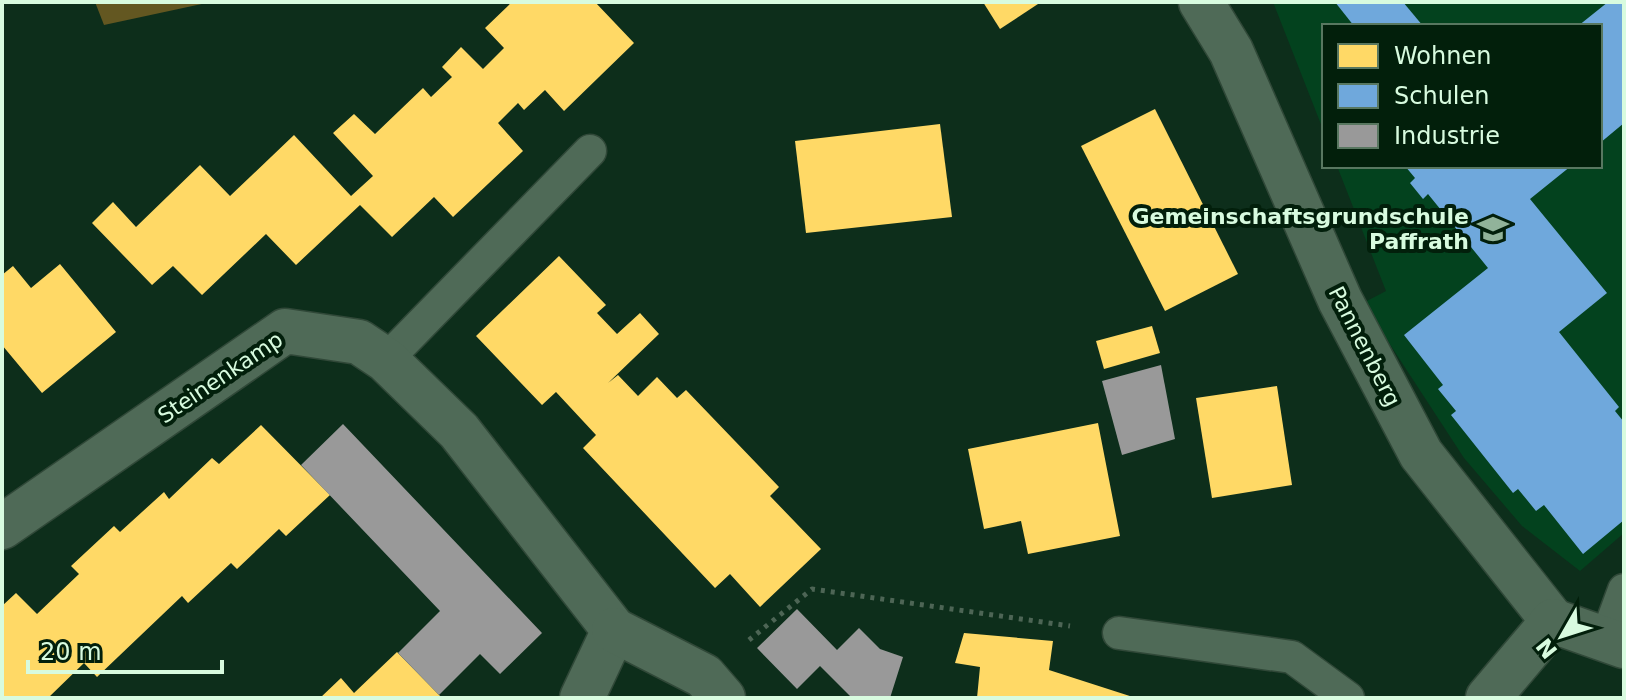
<svg xmlns="http://www.w3.org/2000/svg" width="1626" height="700" font-family="'DejaVu Sans',sans-serif">
<style>
.built{fill:#03421e}
.forest{fill:#635721}
.homes{fill:#ffd966}
.schools{fill:#6fa8dc}
.industry{fill:#999}
.lines{fill:none;stroke-linecap:round;stroke-linejoin:round}
.lane-casing{stroke:#304838;stroke-width:35}
.street-casing{stroke:#304838;stroke-width:47}
.path{stroke:#4d6555;stroke-width:5;stroke-dasharray:4 6;stroke-linecap:butt}
.lane{stroke:#4f6a57;stroke-width:32}
.street{stroke:#4f6a57;stroke-width:44}
.labels{text-anchor:middle;stroke-width:8;stroke-linejoin:round;paint-order:stroke}
.poi-label{font-size:22px;font-weight:bold;fill:#d8fbdf;stroke:#021f0b;text-anchor:end}
.street-label{font-size:22px;fill:#d8fbdf;stroke:#021f0b}
</style>
<rect width="100%" height="100%" fill="#0d2e1b"/>
<!-- built -->
<path class="built" d="M1273,2H1624V533L1580,571L1522,526L1464,458L1363,303L1386,291L1337,166H1600V26H1324V132Z"/>
<!-- forest -->
<path class="forest" d="M95,2H211L104,25Z"/>
<!-- homes -->
<g class="homes">
<path d="M512,2H595L634,43L564,111L545,90L524,110L518,103L498,123L523,151L453,217L434,197L392,237L360,205L296,265L266,234L202,295L173,266L152,285L92,223L113,202L136,227L200,165L230,196L294,135L351,196L373,176L333,133L354,114L375,134L423,88L431,97L452,77L442,67L461,47L483,69L504,48L485,28Z"/>
<path d="M983,2H1041L1000,29Z"/>
<path d="M1155,109L1238,274L1165,311L1081,146Z"/>
<path d="M940,124L952,217L806,233L795,141Z"/>
<path d="M559,256L606,305L597,313L617,334L640,313L659,334L608,383L618,375L638,396L657,377L677,398L686,390L779,487L770,496L821,549L760,607L730,574L715,588L583,448L596,435L556,392L542,405L476,336Z"/>
<path d="M60,264L116,332L42,393L2,345V275L13,266L31,288Z"/>
<path d="M1152,326L1160,353L1104,369L1096,341Z"/>
<path d="M1277,386L1292,485L1212,498L1196,398Z"/>
<path d="M1098,423L1120,536L1028,554L1021,521L984,529L968,449Z"/>
<path d="M261,425L330,495L286,536L279,529L237,569L231,563L188,603L182,596L97,677L84,663L48,698H2V606L16,593L37,614L79,574L71,566L114,526L120,532L164,492L169,499L212,458L219,464Z"/>
<path d="M964,633L1053,641L1049,670L1136,698H977L980,667L955,663Z"/>
<path d="M397,652L442,698H320L341,678L354,693Z"/>
</g>
<!-- schools -->
<g class="schools">
<path d="M1335,2H1403L1423,26H1354Z"/>
<path d="M1608,2H1624V123L1600,143V26H1578Z"/>
<path d="M1405,166H1571L1530,199L1607,293L1559,332L1619,407L1615,411L1624,422V520L1583,554L1544,505L1536,511L1518,489L1513,493L1451,415L1456,411L1438,389L1443,385L1404,335L1488,268L1428,194L1423,199L1410,183L1415,178Z"/>
</g>
<!-- industry -->
<g class="industry">
<path d="M1161,365L1175,439L1122,455L1102,381Z"/>
<path d="M343,424L542,633L500,674L480,654L439,695L398,653L440,611L301,465Z"/>
<path d="M797,609L837,650L859,628L880,649L903,657L890,698H852L820,666L797,689L757,648Z"/>
</g>
<g class="lines">
<defs>
<g id="lane">
<path d="M386,360L590,151"/>
<path d="M1119,633L1292,657L1348,698"/>
<path d="M1606,639L1624,590"/>
</g>
<g id="street">
<path d="M1201,2L1231,51L1340,300L1421,454L1553,621"/>
<path d="M2,527L285,331L359,342L386,360L459,431L614,630L582,698"/>
<path d="M1553,621L1624,646"/>
<path d="M614,630L704,676L723,698"/>
<path d="M1488,698L1553,621"/>
</g>
</defs>
<!-- lane casing -->
<use href="#lane" class="lane-casing"/>
<!-- street casing -->
<use href="#street" class="street-casing"/>
<!-- path -->
<path class="path" d="M749,640L812,589L1070,626"/>
<!-- lane -->
<use href="#lane" class="lane"/>
<!-- street -->
<use href="#street" class="street"/>
</g>
<!-- icons -->
<defs>
<symbol id="school-bare" viewBox="-9 -9 18 18"><path d="M0-5L7-2L0 1L-7-2ZM-4 1L0 2.5L4 1V4Q0 6-4 4Z" fill="#91b39a" stroke="#021f0b" stroke-width="2.5" paint-order="stroke"/></symbol>
</defs>
<g fill-rule="evenodd">
<use href="#school-bare" x="1471" y="207" width="44" height="44"/>
</g>
<g class="labels">
<!-- poi labels -->
<g class="poi-label">
<text x="1469" y="224">Gemeinschaftsgrundschule<tspan x="1469" dy="25">Paffrath</tspan></text>
</g>
<!-- street labels -->
<g class="street-label">
<text transform="translate(1365 346) rotate(63)" y="8">Pannenberg</text>
<text transform="translate(220 377) rotate(-34)" y="8">Steinenkamp</text>
</g>
</g>
<!-- border -->
<rect width="1626" height="700" fill="none" stroke="#d8fbdf" stroke-width="8"/>
<!-- legend -->
<rect x="1322" y="24" width="280" height="144" fill="#021f0b" stroke="#587760" stroke-width="2"/>
<rect x="1338" y="44" width="40" height="24" fill="#ffd966" stroke="#587760" stroke-width="2"/>
<text x="1394" y="64" font-size="24" fill="#d8fbdf">Wohnen</text>
<rect x="1338" y="84" width="40" height="24" fill="#6fa8dc" stroke="#587760" stroke-width="2"/>
<text x="1394" y="104" font-size="24" fill="#d8fbdf">Schulen</text>
<rect x="1338" y="124" width="40" height="24" fill="#999999" stroke="#587760" stroke-width="2"/>
<text x="1394" y="144" font-size="24" fill="#d8fbdf">Industrie</text>
<!-- north arrow -->
<g transform="translate(1562 636) rotate(231)" stroke="#021f0b" stroke-width="6" paint-order="stroke">
<path d="M0-6L14 30L0 20L-14 30Z" fill="#d8fbdf"/>
<text y="-12" font-size="22" font-weight="bold" text-anchor="middle" fill="#d8fbdf">N</text>
</g>
<!-- scale -->
<path d="M28 660v12h194v-12" fill="none" stroke="#d8fbdf" stroke-width="4"/>
<text x="40" y="660" font-size="24" fill="#d8fbdf" stroke="#021f0b" stroke-width="6" paint-order="stroke">20 m</text>
</svg>
